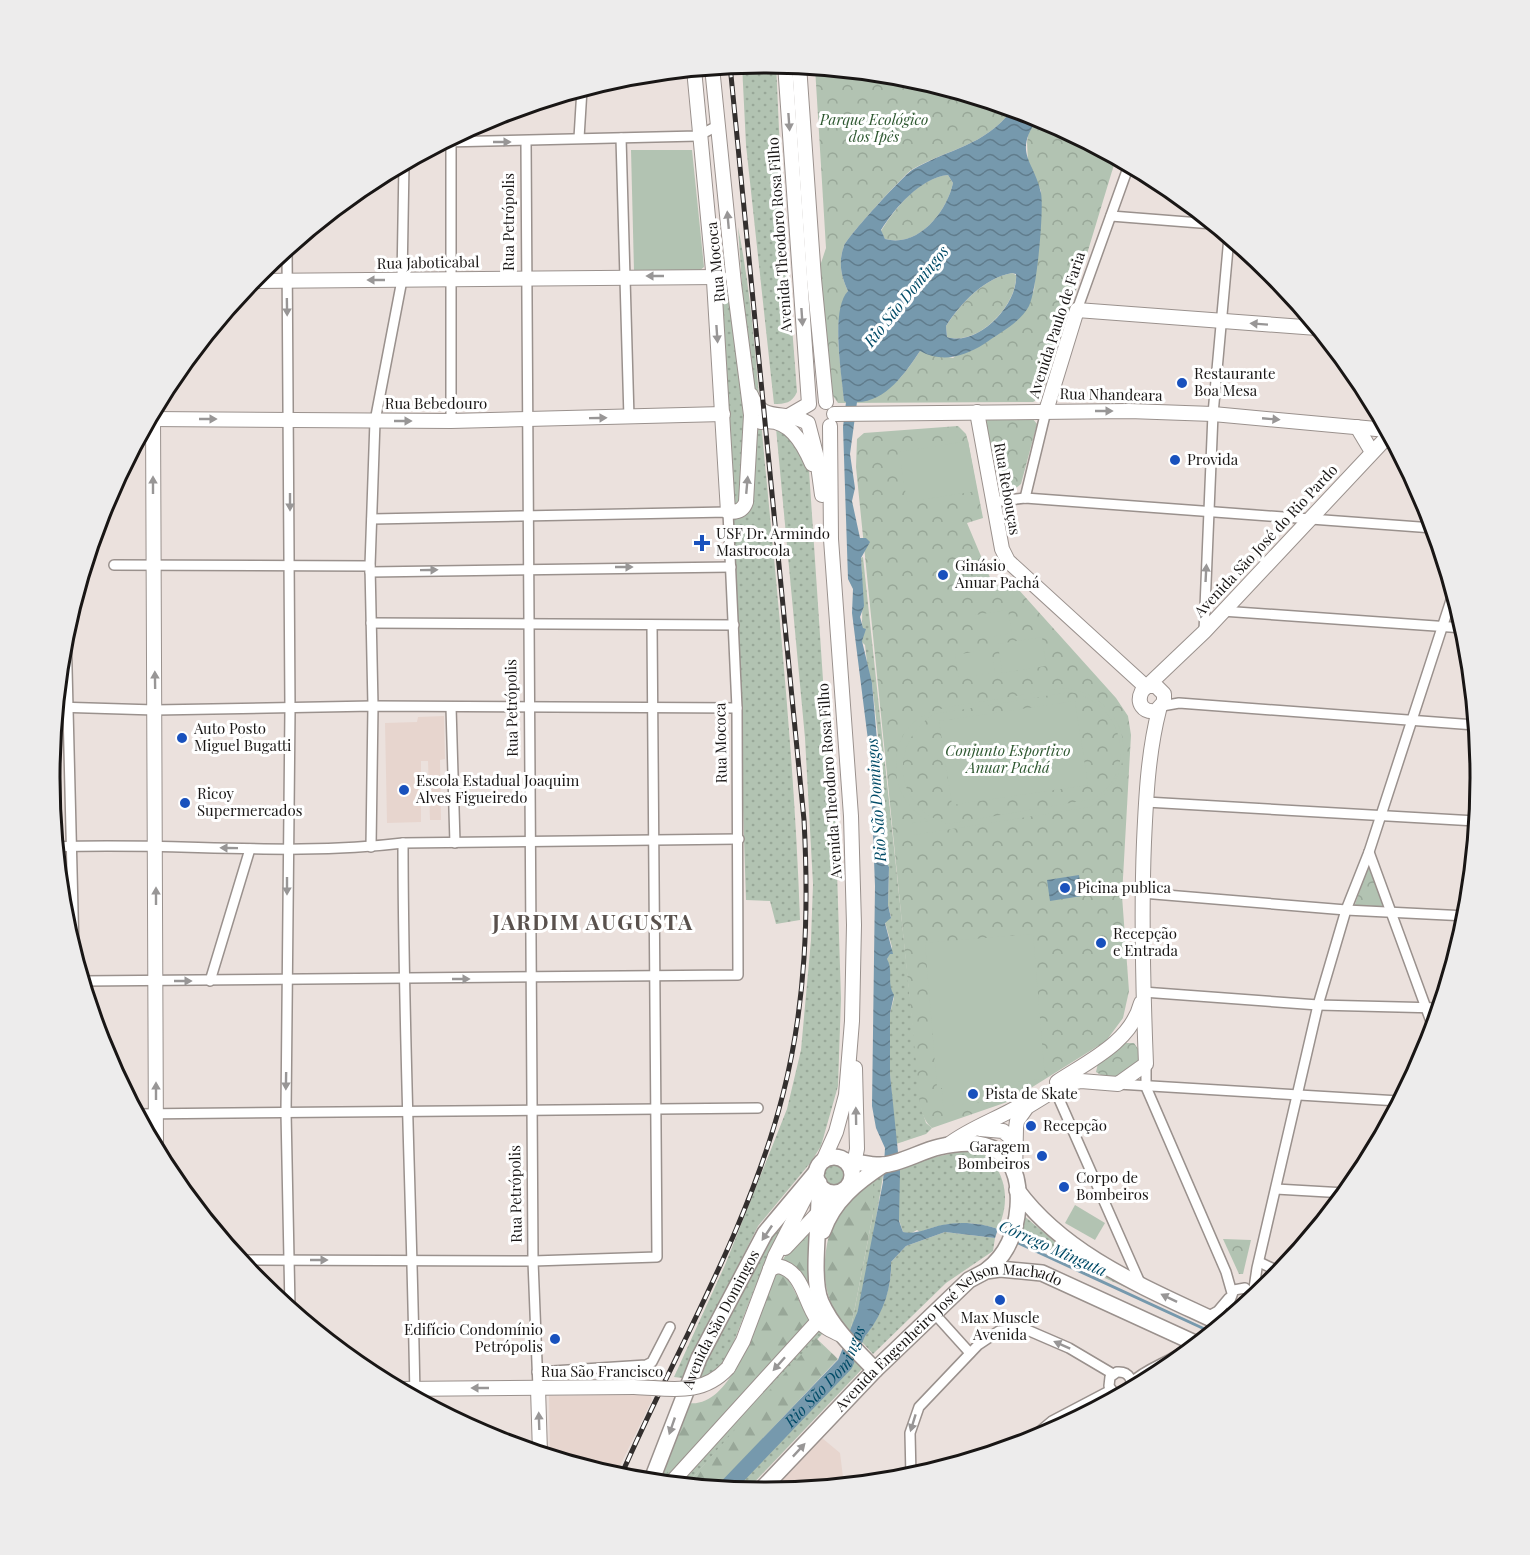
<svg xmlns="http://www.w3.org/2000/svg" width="1530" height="1555" font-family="'Playfair Display',serif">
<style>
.built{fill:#e7d5ce}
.grass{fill:url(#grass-dots)}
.forest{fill:url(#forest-firs)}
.park{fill:url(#park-crowns)}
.garden{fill:#b2c3b2;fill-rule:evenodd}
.water{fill:url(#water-waves);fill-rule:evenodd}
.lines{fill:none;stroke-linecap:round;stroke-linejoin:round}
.stream{stroke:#7699ad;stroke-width:3}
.river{stroke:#7699ad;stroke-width:16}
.street-casing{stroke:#9a918d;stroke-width:12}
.secondary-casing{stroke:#9a918d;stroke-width:16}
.primary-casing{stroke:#9a918d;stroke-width:18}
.street{stroke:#fff;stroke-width:9}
.secondary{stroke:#fff;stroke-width:14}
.primary{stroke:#fff;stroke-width:15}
.rail-casing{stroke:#332f2e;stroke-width:5}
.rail{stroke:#fff;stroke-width:3;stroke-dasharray:9;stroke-linecap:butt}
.secondary-bridge-casing{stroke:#9a918d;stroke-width:16;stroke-linecap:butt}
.secondary-bridge{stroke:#fff;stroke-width:14}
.oneway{fill:#989696}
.poi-dot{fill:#1951bd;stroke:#fff;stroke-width:2}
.labels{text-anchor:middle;stroke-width:6;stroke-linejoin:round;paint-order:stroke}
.park-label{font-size:15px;font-style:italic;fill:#2e5830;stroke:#fff}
.street-label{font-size:15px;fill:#191615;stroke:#fff}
.poi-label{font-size:15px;fill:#191615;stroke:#fff;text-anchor:start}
.water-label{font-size:16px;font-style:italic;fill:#014b67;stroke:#fff}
.district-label{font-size:21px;font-weight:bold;letter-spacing:1.5px;fill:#59514d;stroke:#fff}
.rim{fill:none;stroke:#191615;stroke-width:3}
</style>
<defs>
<pattern id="grass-dots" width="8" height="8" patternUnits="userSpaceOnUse" patternTransform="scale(1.5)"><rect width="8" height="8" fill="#b2c3b2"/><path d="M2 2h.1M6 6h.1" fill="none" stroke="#98a798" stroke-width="1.8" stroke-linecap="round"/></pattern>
<pattern id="forest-firs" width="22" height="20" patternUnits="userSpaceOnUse" patternTransform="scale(1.5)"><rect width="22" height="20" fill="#b2c3b2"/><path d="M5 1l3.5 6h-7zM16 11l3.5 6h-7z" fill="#98a798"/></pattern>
<pattern id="park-crowns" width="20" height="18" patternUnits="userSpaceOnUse" patternTransform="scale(1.5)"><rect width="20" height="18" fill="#b2c3b2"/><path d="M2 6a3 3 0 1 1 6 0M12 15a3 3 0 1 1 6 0" fill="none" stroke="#98a798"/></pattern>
<pattern id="water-waves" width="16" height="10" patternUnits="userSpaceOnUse" patternTransform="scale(1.5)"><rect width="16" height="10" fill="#7699ad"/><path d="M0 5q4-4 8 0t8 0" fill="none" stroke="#607c8c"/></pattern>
</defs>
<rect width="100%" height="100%" fill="#ebe1dd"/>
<!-- built -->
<g class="built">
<path d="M444,716L445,759L440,760L441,820H430L428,761H421V822L387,823L385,723L417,722L418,717Z"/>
<path d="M650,1394L652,1400L615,1476L550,1456L549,1396Z"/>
<path d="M816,1433L840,1453L844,1485L765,1493Z"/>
</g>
<!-- grass -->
<g class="grass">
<path d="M765,62L776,63L782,196L797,392C792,403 785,404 774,404L746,145L742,64Z"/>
<path d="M738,227C755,311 758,399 767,485C781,630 795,775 800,920L776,924L770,901L746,900L734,530L721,288L742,285Z"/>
<path d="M776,428L784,430L798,448L809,470L823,680L835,807L841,999L838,1086L821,1146L811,1162L758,1226L682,1378L674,1377L725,1265L787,1109L801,1050L811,940L813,884L805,738Z"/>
<path d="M863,557L922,1110L926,1123L932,1128L926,1134L896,1144L890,1074V1013L894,998L890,988L887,959L892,947L885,922L891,917L888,905L889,867L885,861L880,835L883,820V795L878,778L880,753L872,683L869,679L865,645L862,642C862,614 863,587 861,558Z"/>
<path d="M963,1151L987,1154C1007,1177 1010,1202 998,1229C973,1220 944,1222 920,1232L917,1230L910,1234L903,1232L899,1220V1165Z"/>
<circle cx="835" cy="1176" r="13"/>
<path d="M883,1176L869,1261L853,1335L850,1333L873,1214V1179Z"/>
<path d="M790,1212L755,1287L728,1357L716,1371L704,1379L694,1380L771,1237Z"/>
<path d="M1023,1215L1073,1257L1127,1288L1018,1239Z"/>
<path d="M945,1232L995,1238L993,1251L946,1283L873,1354L861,1341C880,1319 892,1291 891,1262L906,1246Z"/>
<path d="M818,1328L823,1333L686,1485L673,1484Z"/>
<path d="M855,1361L863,1368L746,1491L729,1489Z"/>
</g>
<!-- forest -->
<g class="forest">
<path d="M873,1179V1214L850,1333C824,1305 820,1272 829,1235C832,1224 836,1209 844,1201C852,1193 864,1186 873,1179Z"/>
<path d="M817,1219C805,1261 806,1281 825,1320L797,1268L782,1261L793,1243Z"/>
<path d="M781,1272L790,1282L810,1322L662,1483L655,1482L688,1403C735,1410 760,1309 772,1276Z"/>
<path d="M816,1338L838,1359L716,1488L686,1485Z"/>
</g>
<!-- park -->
<g class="park">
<path d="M815,67L905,76L1013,109C982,148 951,147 911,170C903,176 847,237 844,246C838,262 841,276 848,291C830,321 842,367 844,401C883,402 900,382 920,351L953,358L1034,291L1041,191L1028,163L1027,142L1029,130L1039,117L1116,158L1057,353L1039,399L1033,402L838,403L831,393L819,269L826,248Z"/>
<path d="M948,175L953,183C947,211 919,248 885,239L881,231C895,208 919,178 948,175Z"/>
<path d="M1012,273L1016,275C1018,304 978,347 947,337L946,326C961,303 984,278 1012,273Z"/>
<path d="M1032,418L1037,424L1021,484L1012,491L1003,490L1000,486L985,422L987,419Z"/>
<path d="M958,426L966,434L968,441L983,518L967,523L994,587L1010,580L1116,698L1128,716L1131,735L1122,896L1129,991L1123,1018L1106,1041L1010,1101L932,1128C916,1115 919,1081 916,1062L856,467L857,439L864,433Z"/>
<path d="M1370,862L1386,909L1354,907Z"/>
<path d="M1124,1043H1134L1144,1058L1117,1077L1101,1075L1096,1072L1098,1063Z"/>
<path d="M1223,1239L1251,1240L1243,1274H1239Z"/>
</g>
<!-- garden -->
<g class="garden">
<path d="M631,150H692L704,267L699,271H634Z"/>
<path d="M968,441L977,491L907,502L899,452Z"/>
<path d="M1008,610L1012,633L979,639L975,615Z"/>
<path d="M1042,637L1046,666L1002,673L998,644Z"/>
<path d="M991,649L995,672L959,678L955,655Z"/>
<path d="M1063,688C1130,696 1145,769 1090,807L914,835L912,823L929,821C910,811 897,793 896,770C896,710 940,708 986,701C1011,697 1037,692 1063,688ZM1070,692C1124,702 1140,773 1093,799L948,824C893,807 888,744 934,714Z"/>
<path d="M1075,701L1088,785L952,805L939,721Z"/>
<path d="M1033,934L1045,1079L1002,1083L1003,1100L943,1106L942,1088H937L925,943Z"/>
<path d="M1075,1205L1105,1223L1095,1240L1065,1223Z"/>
</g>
<!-- water -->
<g class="water">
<path d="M1013,109L1039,117C1012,153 1034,160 1041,193C1044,210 1037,290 1029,306C1020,323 999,333 984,344C963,357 942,363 920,351C906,372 886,402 857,402L850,454L855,488L852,501L860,538H866L870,542L861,558L864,606L860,617L863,628L866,629L862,641L872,683L878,752L883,753L878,778L884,800L880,835L885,861L889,867L888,905L891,918L885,923L893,954H890L887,959C894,971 886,982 894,995L890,1013V1074L900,1172L899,1221L903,1232C916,1235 928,1228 942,1225C960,1221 982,1223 998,1229L995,1238L945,1232L906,1246L891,1262C892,1291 881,1319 861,1341L853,1335L883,1182L885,1148L876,1128L872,1106L875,886L870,756L852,613L853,589L848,579L843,427L846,402L844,401C842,375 830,310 848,291C841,276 838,262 844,246C847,237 903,176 912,170C951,147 982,148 1013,109ZM948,175L953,183C947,211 919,248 885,239L881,230C895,208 920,178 948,175ZM1012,273L1016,274C1019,304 978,347 947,337L946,326C961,303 984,278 1012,273Z"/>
<path d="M1079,875L1082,896L1050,901L1047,880Z"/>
</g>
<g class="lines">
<!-- stream -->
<path class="stream" d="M1014,1241L1211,1332"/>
<!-- river -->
<path class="river" id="s1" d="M725,1489L845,1364L864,1317"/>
<defs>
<g id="street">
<path d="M579,138L582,89"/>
<path d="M621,138L629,418"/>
<path d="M444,142L698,136L719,125"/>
<path d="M526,142L533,1261L538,1388"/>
<path d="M1111,216L1213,224"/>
<path d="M287,249L290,709L286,1112L290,1308"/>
<path d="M1077,310L1129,165"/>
<path d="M451,421V138"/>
<path d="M1025,498L1046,411"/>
<path d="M992,502L1025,498L1433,528"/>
<path d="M114,565L370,566"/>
<path d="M370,572L731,567"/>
<path d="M1222,611L1464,628"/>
<path d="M371,623L734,625"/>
<path d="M66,628L74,952"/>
<path d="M1204,632L1213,414L1229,237"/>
<path d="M1162,706L1179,703L1475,725"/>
<path d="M56,707L155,710L373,706L737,708"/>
<path d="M451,707L455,843"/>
<path d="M1146,802L1476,821"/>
<path d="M403,843C403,1028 412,1213 415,1398"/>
<path d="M56,847C172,842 288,857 403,843L739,839"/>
<path d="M371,847L373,706L370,566L375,421L402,280L404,163"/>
<path d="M1369,852L1433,1027"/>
<path d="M1142,893L1346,910L1467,916"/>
<path d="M83,981L738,975L737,708L728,512L372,519"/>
<path d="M210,981L250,849"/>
<path d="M1143,992L1318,1005L1439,1008"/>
<path d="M1146,1064V1087L1226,1272L1232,1293"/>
<path d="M1118,1084L1399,1101"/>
<path d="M1055,1090L1141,1285"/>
<path d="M137,1114L758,1108"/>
<path d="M1276,1189L1345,1193"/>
<path d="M239,1260L533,1261L657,1257L652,625"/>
<path d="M1259,1262L1280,1272"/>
<path d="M1253,1295L1257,1268L1318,1005L1346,910L1369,852L1453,594"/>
<path d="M933,1312L970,1353"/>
<path d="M1236,1312L1229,1303L1234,1290L1245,1288L1254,1297"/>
<path d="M1207,1317L1218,1311L1229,1298"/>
<path d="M537,1372L646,1365L652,1362L670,1327"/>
<path d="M1131,1383C1149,1365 1176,1362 1193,1342"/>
<path d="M1122,1394L1114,1393L1109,1386L1110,1377L1117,1372C1129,1371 1135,1381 1128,1391"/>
<path d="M1027,1442L1052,1421L1111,1390"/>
<path d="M911,1477L910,1433L919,1407L978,1345L999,1331L1025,1329L1069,1348L1113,1374"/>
</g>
<g id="secondary">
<path d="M785,64L809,404L790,415"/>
<path d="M799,65L814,279L826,402"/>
<path d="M694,69L714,281L728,512C737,512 743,511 746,502L751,415L734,284L712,67"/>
<path d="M252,281L720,277"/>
<path d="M751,395C762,424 784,409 808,423L817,458L822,495"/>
<path d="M1046,411L1077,310L1317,328"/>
<path d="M977,412L1002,549L1008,561L1146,687"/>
<path d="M153,413L156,1149"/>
<path d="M834,414L1129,411L1213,414L1387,430"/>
<path d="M149,419L451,421L723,414"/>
<path d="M761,422C788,416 803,443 812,464"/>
<path d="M1357,427L1372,452"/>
<path d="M1149,686H1156L1164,694V702L1156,711C1143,713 1136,703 1142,691L1204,632L1389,435"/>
<path d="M1057,1082C1089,1061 1131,1042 1141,1003"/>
<path d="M980,1129L1003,1131L1015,1141"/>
<path d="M948,1145C971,1127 1001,1118 1026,1102"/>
<path d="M823,1161L836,1132L846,1095L852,1021L854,925L851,816L831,539L830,426"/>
<path d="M852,1174L857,1149L855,1068"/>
<path d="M1015,1174L1016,1128L1017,1121L1027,1107L1063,1085L1081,1081L1118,1084L1146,1064C1143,990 1141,916 1144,842C1146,798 1148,753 1159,710"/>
<path d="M785,1248L837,1193"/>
<path d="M770,1269L778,1266C803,1271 804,1301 817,1319C823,1327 832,1331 841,1335"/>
<path d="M728,1368L743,1341L775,1256L812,1184"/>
<path d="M538,1388L540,1453"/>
<path d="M398,1389L634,1387"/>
<path d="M670,1484L818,1321"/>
</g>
<g id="primary">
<circle cx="834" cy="1175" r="18"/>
<path d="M846,1161C857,1161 871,1166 882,1165C900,1164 921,1151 939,1147C988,1135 1022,1151 1018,1207C1016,1232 1007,1255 987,1270"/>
<path d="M819,1183C821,1214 810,1278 821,1302C833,1329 855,1349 875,1370"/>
<path d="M1017,1190C1066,1257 1149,1289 1222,1324"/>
<path d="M823,1231C833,1201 857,1182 883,1165"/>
<path id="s2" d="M651,1482L699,1358L765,1233L817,1171"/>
<path id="s3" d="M759,1492L875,1370L969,1280L986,1271L1000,1269L1042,1273L1197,1344"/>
</g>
</defs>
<!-- street casing -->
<use href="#street" class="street-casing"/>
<!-- secondary casing -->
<use href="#secondary" class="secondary-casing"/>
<!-- primary casing -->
<use href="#primary" class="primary-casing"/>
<!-- street -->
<use href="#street" class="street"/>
<!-- secondary -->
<use href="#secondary" class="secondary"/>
<!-- primary -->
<use href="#primary" class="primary"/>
<defs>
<path id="rail" d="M620,1478C675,1351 749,1229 783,1094C806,1004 809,912 804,820L730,65"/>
</defs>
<!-- rail casing -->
<use href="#rail" class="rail-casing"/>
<!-- rail -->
<use href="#rail" class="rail"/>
<defs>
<path id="secondary-bridge" d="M634,1387C670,1388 701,1397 728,1368"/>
</defs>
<!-- secondary-bridge casing -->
<use href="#secondary-bridge" class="secondary-bridge-casing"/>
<!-- secondary-bridge -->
<use href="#secondary-bridge" class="secondary-bridge"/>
</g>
<!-- one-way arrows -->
<defs><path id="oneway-solid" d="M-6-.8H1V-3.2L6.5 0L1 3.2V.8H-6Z" transform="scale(1.5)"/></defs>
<g class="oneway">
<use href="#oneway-solid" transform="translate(789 122) rotate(86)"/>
<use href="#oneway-solid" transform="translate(502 142)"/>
<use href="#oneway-solid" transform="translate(728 220) rotate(-95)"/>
<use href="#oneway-solid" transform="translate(655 276) rotate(180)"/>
<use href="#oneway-solid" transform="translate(376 280) rotate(180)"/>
<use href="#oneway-solid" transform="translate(287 307) rotate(89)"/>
<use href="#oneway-solid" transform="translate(802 317) rotate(86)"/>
<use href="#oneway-solid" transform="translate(1259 324) rotate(-176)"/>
<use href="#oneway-solid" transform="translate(717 334) rotate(86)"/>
<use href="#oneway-solid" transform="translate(1104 411)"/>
<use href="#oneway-solid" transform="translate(598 418) rotate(-1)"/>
<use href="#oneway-solid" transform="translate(208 419)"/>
<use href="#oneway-solid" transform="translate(1271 419) rotate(5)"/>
<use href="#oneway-solid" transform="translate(403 421)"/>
<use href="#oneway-solid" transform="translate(153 485) rotate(-90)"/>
<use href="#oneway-solid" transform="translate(747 485) rotate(-85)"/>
<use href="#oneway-solid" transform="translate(290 502) rotate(90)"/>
<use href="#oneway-solid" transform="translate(624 567)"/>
<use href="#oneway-solid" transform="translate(429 570) rotate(-1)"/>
<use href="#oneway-solid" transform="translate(1206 573) rotate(-87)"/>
<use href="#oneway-solid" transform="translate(155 680) rotate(-91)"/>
<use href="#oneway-solid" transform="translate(229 848) rotate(-179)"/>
<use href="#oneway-solid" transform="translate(287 886) rotate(90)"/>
<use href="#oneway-solid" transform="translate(156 896) rotate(-90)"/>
<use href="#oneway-solid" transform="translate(461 979)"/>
<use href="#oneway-solid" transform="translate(183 981)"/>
<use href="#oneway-solid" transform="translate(286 1081) rotate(91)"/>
<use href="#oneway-solid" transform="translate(156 1091) rotate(-90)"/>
<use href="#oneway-solid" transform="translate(856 1116) rotate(-91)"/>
<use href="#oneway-solid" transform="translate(767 1233) rotate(124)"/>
<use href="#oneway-solid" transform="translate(319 1260)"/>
<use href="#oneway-solid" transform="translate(1169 1298) rotate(-154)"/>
<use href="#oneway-solid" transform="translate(1062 1345) rotate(-156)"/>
<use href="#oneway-solid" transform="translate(779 1364) rotate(132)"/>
<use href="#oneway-solid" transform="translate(480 1388) rotate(180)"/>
<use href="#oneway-solid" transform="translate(539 1421) rotate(-92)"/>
<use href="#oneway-solid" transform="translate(913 1423) rotate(107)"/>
<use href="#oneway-solid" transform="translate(672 1426) rotate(109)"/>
<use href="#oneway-solid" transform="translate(799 1450) rotate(-47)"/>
</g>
<!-- markers -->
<g class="poi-dot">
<circle cx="1182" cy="383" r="6"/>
<circle cx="1175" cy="460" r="6"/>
<path d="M699 534h6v6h6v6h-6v6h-6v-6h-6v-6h6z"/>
<circle cx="943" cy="575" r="6"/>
<circle cx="182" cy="738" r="6"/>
<circle cx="404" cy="790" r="6"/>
<circle cx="185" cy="803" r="6"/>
<circle cx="1065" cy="888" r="6"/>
<circle cx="1101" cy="943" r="6"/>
<circle cx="973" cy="1094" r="6"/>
<circle cx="1031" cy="1126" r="6"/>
<circle cx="1042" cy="1156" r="6"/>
<circle cx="1064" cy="1187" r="6"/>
<circle cx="1000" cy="1300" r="6"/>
<circle cx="555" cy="1339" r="6"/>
</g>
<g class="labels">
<!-- park labels -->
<g class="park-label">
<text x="874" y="125">Parque Ecológico<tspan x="874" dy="17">dos Ipês</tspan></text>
<text x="1008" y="756">Conjunto Esportivo<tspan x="1008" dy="17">Anuar Pachá</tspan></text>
</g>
<!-- street labels -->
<g class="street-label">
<text transform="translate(509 222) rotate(-90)" y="5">Rua Petrópolis</text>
<text transform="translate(780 235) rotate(-94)" y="5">Avenida Theodoro Rosa Filho</text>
<text transform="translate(716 262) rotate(-96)" y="5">Rua Mococa</text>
<text transform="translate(428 263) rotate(-1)" y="5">Rua Jaboticabal</text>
<text transform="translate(1057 325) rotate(-72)" y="5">Avenida Paulo de Faria</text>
<text transform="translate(1111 395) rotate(1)" y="5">Rua Nhandeara</text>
<text x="436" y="409">Rua Bebedouro</text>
<text transform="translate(1007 489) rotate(80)" y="5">Rua Rebouças</text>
<text transform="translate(1266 541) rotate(-47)" y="5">Avenida São José do Rio Pardo</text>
<text transform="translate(512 708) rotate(-91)" y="5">Rua Petrópolis</text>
<text transform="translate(721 743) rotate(-91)" y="5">Rua Mococa</text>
<text transform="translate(830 781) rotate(-94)" y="5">Avenida Theodoro Rosa Filho</text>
<text transform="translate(516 1194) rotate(-91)" y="5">Rua Petrópolis</text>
<text dy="5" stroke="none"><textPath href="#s2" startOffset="177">Avenida São Domingos</textPath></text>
<text dy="5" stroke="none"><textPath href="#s3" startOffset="255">Avenida Engenheiro José Nelson Machado</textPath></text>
<text x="602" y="1377">Rua São Francisco</text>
</g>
<!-- poi labels -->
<g class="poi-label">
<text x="1194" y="379">Restaurante<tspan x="1194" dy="17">Boa Mesa</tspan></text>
<text x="1187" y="465">Provida</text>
<text x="716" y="539">USF Dr. Armindo<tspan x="716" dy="17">Mastrocola</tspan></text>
<text x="955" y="571">Ginásio<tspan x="955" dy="17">Anuar Pachá</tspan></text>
<text x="194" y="734">Auto Posto<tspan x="194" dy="17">Miguel Bugatti</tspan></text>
<text x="416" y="786">Escola Estadual Joaquim<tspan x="416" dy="17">Alves Figueiredo</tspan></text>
<text x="197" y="799">Ricoy<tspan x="197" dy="17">Supermercados</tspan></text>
<text x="1077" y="893">Picina publica</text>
<text x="1113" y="939">Recepção<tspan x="1113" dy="17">e Entrada</tspan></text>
<text x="985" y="1099">Pista de Skate</text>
<text x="1043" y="1131">Recepção</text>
<text x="1030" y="1152" text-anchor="end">Garagem<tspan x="1030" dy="17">Bombeiros</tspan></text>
<text x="1076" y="1183">Corpo de<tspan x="1076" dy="17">Bombeiros</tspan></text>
<text x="1000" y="1323" text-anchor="middle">Max Muscle<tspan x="1000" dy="17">Avenida</tspan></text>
<text x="543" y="1335" text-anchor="end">Edifício Condomínio<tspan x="543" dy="17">Petrópolis</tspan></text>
</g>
<!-- water labels -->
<g class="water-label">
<text transform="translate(906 296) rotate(-51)" y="6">Rio São Domingos</text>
<text transform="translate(876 800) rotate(-94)" y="6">Rio São Domingos</text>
<text transform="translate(1053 1248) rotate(24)" y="6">Córrego Minguta</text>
<text dy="6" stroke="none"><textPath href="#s1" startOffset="152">Rio São Domingos</textPath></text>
</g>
<!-- district labels -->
<g class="district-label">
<text x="593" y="930">JARDIM AUGUSTA</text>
</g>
</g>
<!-- crop -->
<path d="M0 0H1530V1555H0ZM764 73H766A704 704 0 0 1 1470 777V778A704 704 0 0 1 766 1482H764A704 704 0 0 1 60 778V777A704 704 0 0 1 764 73Z" fill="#edecec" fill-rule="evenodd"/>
<path class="rim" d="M764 73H766A704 704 0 0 1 1470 777V778A704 704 0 0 1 766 1482H764A704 704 0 0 1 60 778V777A704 704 0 0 1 764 73Z"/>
</svg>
